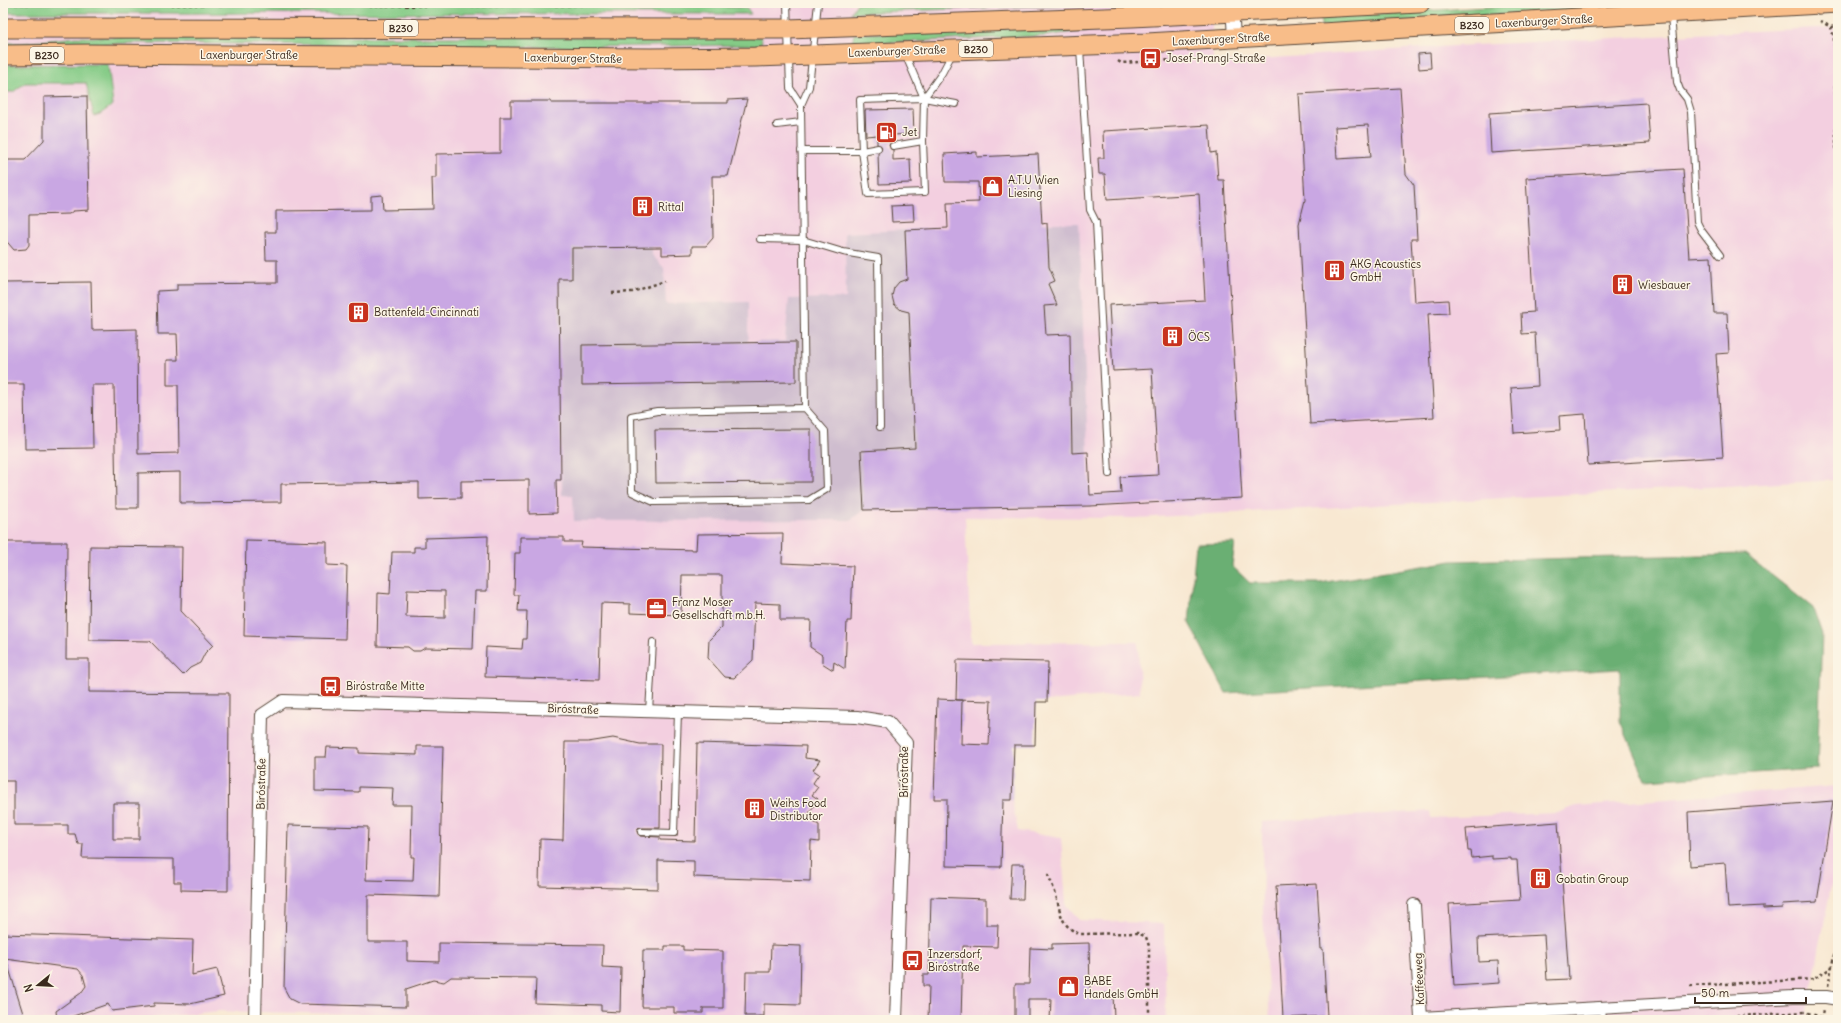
<svg xmlns="http://www.w3.org/2000/svg" width="1841" height="1023" font-family="Delius,sans-serif">
<style>
.built{fill:#f3cfe0}
.industrial{fill:#cfbdcf}
.green{fill:#84cb86;stroke:#607a52}
.forest{fill:#6baf73;stroke:#536c48}
.building{fill:#c9a7e3;fill-rule:evenodd}
.lines{fill:none;stroke-linecap:round;stroke-linejoin:round}
.service-casing{stroke:#574639;stroke-width:8}
.minor-casing{stroke:#574639;stroke-width:14}
.primary-casing{stroke:#574639;stroke-width:21}
.path{stroke:#574639;stroke-width:2.5;stroke-dasharray:3 3;stroke-linecap:butt}
.service{stroke:#fff;stroke-width:6}
.minor{stroke:#fff;stroke-width:12}
.primary{stroke:#f8bd89;stroke-width:19}
.labels{text-anchor:middle;stroke-width:3;stroke-linejoin:round;paint-order:stroke}
.shield{fill:#fcf5e5;stroke:#75675a;stroke-width:1}
.shield-label{font-size:10px;font-weight:bold;fill:#3b2a1e}
.street-label{font-size:11px;fill:#3b2a1e;stroke:#fcf5e5}
.poi-label{font-size:11px;fill:#3b2a1e;stroke:#fcf5e5;text-anchor:start}
</style>
<rect width="100%" height="100%" fill="#fcf5e5"/>
<filter id="ink" filterUnits="userSpaceOnUse"><feTurbulence type="fractalNoise" baseFrequency=".025" numOctaves="2"/><feDisplacementMap in="SourceGraphic" scale="8" xChannelSelector="R" yChannelSelector="G"/><feConvolveMatrix kernelMatrix="1 2 1 2 8 2 1 2 1" color-interpolation-filters="sRGB"/></filter>
<filter id="wash" filterUnits="userSpaceOnUse"><feTurbulence type="fractalNoise" baseFrequency=".012" numOctaves="4" result="noise"/><feDisplacementMap in="SourceGraphic" scale="16" xChannelSelector="R" yChannelSelector="G"/><feGaussianBlur stdDeviation="0.9" result="paint"/><feColorMatrix in="noise" values="0 0 0 0 0 0 0 0 0 0 0 0 0 0 0 0 0 1.4 0 .05"/><feComposite in="paint" operator="in"/></filter>
<g filter="url(#wash)">
<rect width="100%" height="100%" fill="#f8e8d2"/>
<!-- built -->
<g class="built">
<path d="M3,3H1211L1213,62L1454,46L1838,27V480L1137,518L965,517L971,643L1138,642L1140,693L1036,702L1035,745H1014L1012,800L1018,831L1061,838L1066,904L1079,920L1164,924L1166,1020H588L218,1011L132,1020H3Z"/>
<path d="M1838,786V848L1806,1020H1270L1263,915L1262,822L1430,811L1431,818L1558,813L1576,806Z"/>
</g>
<!-- industrial -->
<path class="industrial" d="M1047,223H1079L1090,506L864,510L850,520L574,521L573,496L562,495L559,279L572,248L652,247V255L664,268L666,304L748,302V342L785,341L789,299L846,298L845,233Z"/>
<!-- green -->
<g class="green">
<path d="M3,3H726L727,7L747,8L751,14L3,13Z"/>
<path d="M857,3H1113L851,13Z"/>
<path d="M1556,3H1700L1321,26V17Z"/>
<path d="M1116,25V28L1066,33L1046,36L852,44L854,34Z"/>
<path d="M76,37H761L762,41L760,45L569,47L134,43L3,49V43H22Z"/>
<path d="M108,64L113,105L100,114L94,116L86,83H25L13,92H3V65Z"/>
</g>
<!-- forest -->
<path class="forest" d="M1235,543L1232,566L1250,583H1320L1452,561L1745,554L1813,608L1822,634L1817,769L1646,780L1620,721V669L1226,693L1189,623L1196,544Z"/>
<g id="blocks">
<!-- building -->
<g class="building">
<path d="M1430,53L1431,68L1419,69L1418,54Z"/>
<path d="M1400,88L1406,174L1414,185L1417,239H1411L1415,302L1448,300L1449,313L1428,314L1434,417L1310,424L1299,224L1305,200L1299,94ZM1368,125L1371,157L1337,159L1335,127Z"/>
<path d="M87,96L89,210L73,211L69,214L29,215V245L26,249L14,250L3,237V160H25L44,140V97Z"/>
<path d="M747,99L728,176H712L713,238L706,246H692V254L662,255V247L572,248V279H559L561,480H556L557,513L529,514V480L461,481V498L419,499V482L281,484V502L180,503V472L138,473V508H116L114,385H92L93,448L25,449L24,384H3V283L91,282L92,330L137,329L138,454L179,453L178,385H167V360H178L177,334H158L157,291L177,290V284L277,283V260H266L265,232H276V211L371,210V196L382,195L383,210L433,209L432,178H436V154L500,153V117H511V101H551V103H728V100Z"/>
<path d="M1647,103L1650,143L1491,153L1489,113Z"/>
<path d="M913,109L914,134L893,135V141L890,143L889,146L893,150V160L910,159L911,183L879,184L878,153L881,151L882,147L877,144V135L866,136L865,110Z"/>
<path d="M1209,125L1211,153L1216,152L1218,180H1224L1242,498L1090,506L864,510L861,451L915,448L909,312L901,310L894,304L892,296L894,288L899,282L907,279L905,230L948,228L947,203L979,202L978,182H945L944,154L977,152V157L1038,154L1042,224L1047,223L1049,267L1055,281L1048,284L1057,305L1044,306L1046,335L1070,334L1072,453L1088,452L1090,495L1121,493L1120,477L1158,475L1152,369L1113,371L1109,305L1205,300L1199,194L1107,200L1105,174H1099L1098,158H1104L1103,131Z"/>
<path d="M1683,169L1689,258L1711,257L1714,313H1727L1729,353L1716,354L1723,457L1588,465L1585,414L1559,416L1560,430L1514,433L1511,388L1538,386L1535,333L1522,334L1521,313L1534,312L1526,178Z"/>
<path d="M913,205L914,221L892,222L891,206Z"/>
<path d="M796,342V382L582,385V345Z"/>
<path d="M811,429V482L656,483L655,430Z"/>
<path d="M783,533L782,563L853,566L851,621H847L845,669L834,662L833,670L822,663V655L810,647L811,620H780V604L755,603L753,660L734,678L725,677L708,658L709,640L722,627V575H682L681,615L630,613V604L601,603L599,680L485,677L486,647L522,649L523,639H526L527,611H518L519,595H514L515,553H520V537H564V542H582L581,547L696,550L697,534Z"/>
<path d="M488,536L487,591H475L473,649L425,648L420,651H413L408,647L377,646L378,593L390,594L392,552H414V547H425V538ZM407,590L445,591V618L406,617Z"/>
<path d="M246,540L327,542V565L347,566L345,639L244,636Z"/>
<path d="M3,542H67L66,659H89V692L229,693L228,891L181,890V882H174V859L82,858L83,844H78L75,834H68V825H14V781H3ZM113,803H139V839H113Z"/>
<path d="M90,546L182,547L181,611L213,645L205,653L200,663L190,668L183,675L150,641L89,640Z"/>
<path d="M957,660L1048,662L1047,702H1036L1035,745H1014L1012,800H1003L1001,867L946,866L947,799H934L937,699L962,700L961,744L989,745L991,701L956,700Z"/>
<path d="M613,738L640,744H661L660,828H641L637,829V832L640,836L660,837V840L695,841L697,743L806,746L805,758L820,760L813,770L819,774L813,783L818,787L812,795L818,799L806,818L819,825V842L811,841L810,881L694,877V861L658,860V889L539,886L540,839L563,840L565,742H588Z"/>
<path d="M417,746H443L439,897L368,895V942H407V961L439,962V943L603,945L602,967L621,968L620,1012L601,1011V1005L535,1003L536,978L451,977L444,982L433,980L406,989V1007L300,1004L290,999L284,988L288,825L368,827L366,880L413,881L414,857H411L412,805H392L393,788L359,787V792L315,791V757H326L327,747L359,748V753L417,755Z"/>
<path d="M1833,801L1817,902L1782,904L1783,908L1763,909V906L1728,908L1725,863L1690,866L1688,812Z"/>
<path d="M1558,822L1569,979L1547,980L1544,935L1478,938L1479,962L1498,961L1499,983L1454,986L1449,904L1520,900L1517,860H1511V858L1492,859V856L1472,858L1471,851H1468L1466,829Z"/>
<path d="M1012,864H1024L1023,899H1010Z"/>
<path d="M1317,884L1321,949H1323L1327,1016L1283,1018L1276,886Z"/>
<path d="M931,897L986,899V925H998L997,947L963,946L961,1020H928L929,986H923V975H929Z"/>
<path d="M3,934L193,940L192,975L217,969L224,996L190,1004L154,1003V1006L112,1011L108,1004L62,1020H57L56,1011L81,993L86,986L83,975L78,969L5,959L3,950Z"/>
<path d="M1089,943L1090,994L1113,993L1114,1019L1050,1020L1051,999H1028V1020H1015V984H1029L1030,948L1052,949V944Z"/>
<path d="M771,945L801,946L800,1005L764,1004V1016H745L746,972H770Z"/>
<path d="M665,946H683V950L723,951V1008H703V1013H674V1007H642L643,950H665Z"/>
<path d="M3,959H6L25,1020H3Z"/>
</g>
</g>
</g>
<g filter="url(#ink)">
<use href="#blocks" fill-opacity="0" stroke="#574639" stroke-width="1"/>
<g class="lines">
<defs>
<g id="service">
<path d="M787,3L790,88L801,105L809,87L818,3"/>
<path d="M1671,16L1677,82L1680,90L1687,99L1691,112L1697,222L1701,230L1720,255"/>
<path d="M1080,48L1090,210L1096,222L1109,474"/>
<path d="M924,98L942,73L953,52"/>
<path d="M801,105L805,408"/>
<path d="M777,125L801,122"/>
<path d="M923,141L925,192L868,194L862,151L860,100L924,98L956,104"/>
<path d="M893,146L923,141L924,98L905,54"/>
<path d="M801,151H862L878,148"/>
<path d="M760,239L803,240L843,252L878,258L880,427"/>
<path d="M805,408L825,431L827,489L809,500L654,502L632,492L631,416L657,411Z"/>
<path d="M649,712L653,642"/>
<path d="M641,832L674,833L678,712"/>
<path d="M1602,1008L1603,1020"/>
</g>
<g id="minor">
<path d="M1232,5L1234,38"/>
<path d="M1414,905L1421,1018L1793,997H1826L1838,999"/>
<path d="M255,1020L262,715L283,701L857,717L888,722L906,743L896,1020"/>
</g>
<g id="primary">
<path d="M3,28L788,29L1132,17L1420,3"/>
<path d="M3,55L90,54L651,58L755,57L1147,43L1838,3"/>
</g>
</defs>
<!-- service casing -->
<use href="#service" class="service-casing"/>
<!-- minor casing -->
<use href="#minor" class="minor-casing"/>
<!-- primary casing -->
<use href="#primary" class="primary-casing"/>
<!-- path -->
<g class="path">
<path d="M3,4L492,6L765,3"/>
<path d="M1820,21L1831,27L1834,38L1838,234"/>
<path d="M1831,27L1838,26"/>
<path d="M1118,61L1121,63L1174,60"/>
<path d="M612,293L632,292L665,281"/>
<path d="M1048,874C1050,880 1053,886 1055,892C1061,911 1059,926 1080,934L1138,933L1146,937L1149,946V1020"/>
<path d="M1690,986L1814,979L1831,968"/>
<path d="M1828,986L1838,935"/>
<path d="M1676,1020L1805,1012L1821,1017"/>
<path d="M1821,1020L1823,1010"/>
</g>
<!-- service -->
<use href="#service" class="service"/>
<!-- minor -->
<use href="#minor" class="minor"/>
<!-- primary -->
<use href="#primary" class="primary"/>
</g>
</g>
<!-- icons -->
<defs>
<symbol id="bus-square" viewBox="-11 -11 22 22"><rect x="-9" y="-9" width="18" height="18" rx="4" fill="#c8321e" stroke="#fcf5e5"/><path d="M-5-6H5V4H4V6H2V4H-2V6H-4V4H-5ZM-3.5-4V0h7V-4ZM-3.5 1.2v1.5H-2V1.2ZM2 1.2v1.5H3.5V1.2Z" fill="#fff"/></symbol>
<symbol id="fuel-square" viewBox="-11 -11 22 22"><rect x="-9" y="-9" width="18" height="18" rx="4" fill="#c8321e" stroke="#fcf5e5"/><path d="M-5.5-6h7V0h2V4h1.3V-2.5L3-4.5l.8-.8L6-3V5H2.5V1h-1V6h-7ZM-4.2-4.7v3.2H.2V-4.7Z" fill="#fff"/></symbol>
<symbol id="shop-square" viewBox="-11 -11 22 22"><rect x="-9" y="-9" width="18" height="18" rx="4" fill="#c8321e" stroke="#fcf5e5"/><path d="M-5-2.5h2.3a2.7 3.5 0 0 1 5.4 0H5L5.5 6h-11ZM-1.5-2.5h3a1.5 2.3 0 0 0-3 0Z" fill="#fff"/></symbol>
<symbol id="building-square" viewBox="-11 -11 22 22"><rect x="-9" y="-9" width="18" height="18" rx="4" fill="#c8321e" stroke="#fcf5e5"/><path d="M-4-6H4V6H1V3H-1V6H-4ZM-2.5-4.3h1.7v1.8h-1.7ZM.8-4.3h1.7v1.8H.8ZM-2.5-1h1.7V.8h-1.7ZM.8-1h1.7V.8H.8Z" fill="#fff"/></symbol>
<symbol id="office-square" viewBox="-11 -11 22 22"><rect x="-9" y="-9" width="18" height="18" rx="4" fill="#c8321e" stroke="#fcf5e5"/><path d="M-6-3h4V-5.5h4V-3h4V5H-6ZM-1-4.5V-3h2v-1.5ZM-6 0V1H6V0Z" fill="#fff"/></symbol>
</defs>
<g fill-rule="evenodd">
<use href="#bus-square" x="1138" y="46" width="25" height="25"/>
<use href="#fuel-square" x="874" y="120" width="25" height="25"/>
<use href="#shop-square" x="980" y="174" width="25" height="25"/>
<use href="#building-square" x="630" y="194" width="25" height="25"/>
<use href="#building-square" x="1322" y="258" width="25" height="25"/>
<use href="#building-square" x="1610" y="272" width="25" height="25"/>
<use href="#building-square" x="346" y="300" width="25" height="25"/>
<use href="#building-square" x="1160" y="324" width="25" height="25"/>
<use href="#office-square" x="644" y="596" width="25" height="25"/>
<use href="#bus-square" x="318" y="674" width="25" height="25"/>
<use href="#building-square" x="742" y="796" width="25" height="25"/>
<use href="#building-square" x="1528" y="866" width="25" height="25"/>
<use href="#bus-square" x="900" y="948" width="25" height="25"/>
<use href="#shop-square" x="1056" y="974" width="25" height="25"/>
</g>
<g class="labels">
<!-- shield labels -->
<g class="shield">
<rect x="1455" y="17" width="34" height="16" rx="3"/>
<rect x="384" y="20" width="34" height="16" rx="3"/>
<rect x="959" y="41" width="34" height="16" rx="3"/>
<rect x="30" y="47" width="34" height="16" rx="3"/>
</g>
<g class="shield-label">
<text x="1472" y="29">B230</text>
<text x="401" y="32">B230</text>
<text x="976" y="53">B230</text>
<text x="47" y="59">B230</text>
</g>
<!-- street labels -->
<g class="street-label">
<text transform="translate(1544 21) rotate(-3)" y="4">Laxenburger Straße</text>
<text transform="translate(1221 39) rotate(-3)" y="4">Laxenburger Straße</text>
<text transform="translate(897 51) rotate(-2)" y="4">Laxenburger Straße</text>
<text x="249" y="59">Laxenburger Straße</text>
<text transform="translate(573 58) rotate(1)" y="4">Laxenburger Straße</text>
<text transform="translate(573 709) rotate(2)" y="4">Biróstraße</text>
<text transform="translate(904 772) rotate(-90)" y="4">Biróstraße</text>
<text transform="translate(261 784) rotate(-89)" y="4">Biróstraße</text>
<text transform="translate(1419 979) rotate(-93)" y="4">Kaffeeweg</text>
</g>
<!-- poi labels -->
<g class="poi-label">
<text x="1166" y="62">Josef-Prangl-Straße</text>
<text x="902" y="136">Jet</text>
<text x="1008" y="184">A.T.U Wien<tspan x="1008" dy="13">Liesing</tspan></text>
<text x="658" y="211">Rittal</text>
<text x="1350" y="268">AKG Acoustics<tspan x="1350" dy="13">GmbH</tspan></text>
<text x="1638" y="289">Wiesbauer</text>
<text x="374" y="316">Battenfeld-Cincinnati</text>
<text x="1188" y="341">ÖCS</text>
<text x="672" y="606">Franz Moser<tspan x="672" dy="13">Gesellschaft m.b.H.</tspan></text>
<text x="346" y="690">Biróstraße Mitte</text>
<text x="770" y="807">Weihs Food<tspan x="770" dy="13">Distributor</tspan></text>
<text x="1556" y="883">Gobatin Group</text>
<text x="928" y="958">Inzersdorf,<tspan x="928" dy="13">Biróstraße</tspan></text>
<text x="1084" y="985">BABE<tspan x="1084" dy="13">Handels GmbH</tspan></text>
</g>
</g>
<!-- margin -->
<rect width="1841" height="1023" fill="none" stroke="#fcf5e5" stroke-width="16"/>
<!-- north arrow -->
<g transform="translate(38 985) rotate(252)" stroke="#fcf5e5" stroke-width="3" paint-order="stroke">
<path d="M0-3L7 15L0 10L-7 15Z" fill="#3b2a1e"/>
<text y="-6" font-size="11" font-weight="bold" text-anchor="middle" fill="#3b2a1e">N</text>
</g>
<!-- scale -->
<path d="M1695 997v6h111v-6" fill="none" stroke="#3b2a1e" stroke-width="2"/>
<text x="1701" y="997" font-size="12" fill="#3b2a1e" stroke="#fcf5e5" stroke-width="3" paint-order="stroke">50 m</text>
</svg>
